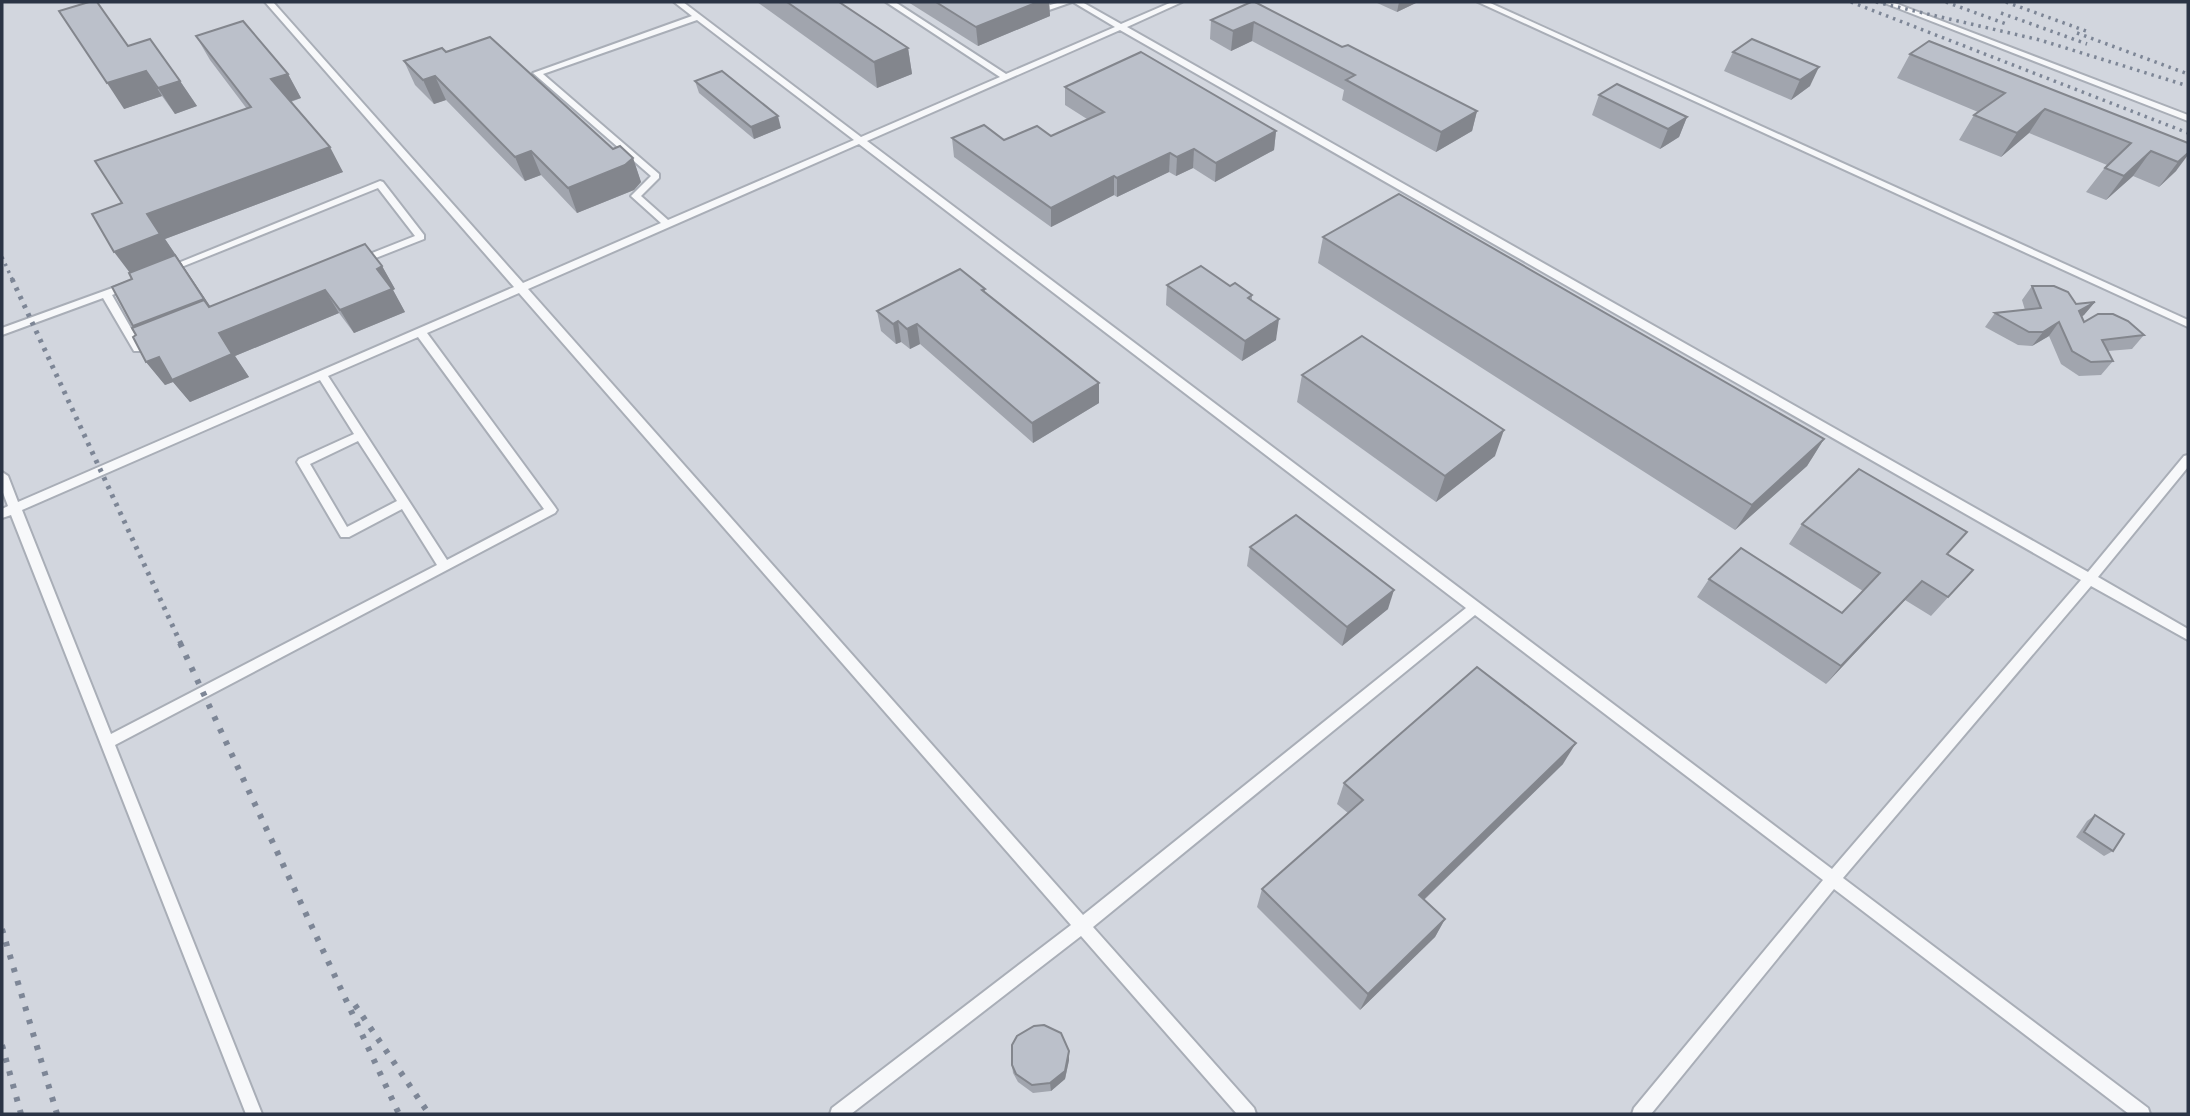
<svg xmlns="http://www.w3.org/2000/svg" width="2190" height="1116" font-family="Poppins,sans-serif">
<style>
.built{fill:#d2d6de}
.lines{fill:none;stroke-linecap:round;stroke-linejoin:round}
.service-casing{stroke:#a9aeb7;stroke-width:4}
.service{fill:#f7f8fa;fill-rule:evenodd}
.rail-far2{stroke:#7d8696;stroke-width:3.5;stroke-dasharray:2.5 5;stroke-linecap:butt}
.rail-far1{stroke:#7d8696;stroke-width:5;stroke-dasharray:3.5 6;stroke-linecap:butt}
.rail{stroke:#7d8696;stroke-width:6;stroke-dasharray:4.5 9;stroke-linecap:butt}
.wall{fill:#a1a5ae}
.shaded-wall{fill:#83868d}
.building{fill:#bbc0ca;stroke:#83868d;stroke-width:2}
</style>
<rect width="100%" height="100%" fill="#e4e7ec"/>
<!-- built -->
<rect class="built" x="2" y="2" width="2186" height="1112"/>
<g class="lines">
<defs>
<g id="service">
<path d="M265,2H273L523,283L661,223L631,196L651,176L533,73L692,16L674,2H683L861,137L1000,77L886,2H895L1006,74L1115,27L1073,2H1082L1121,24L1172,2H1182L1127,27L2088,572L2184,456L2188,455V467L2098,577L2188,629V640L2091,586L1843,878L2148,1108L2150,1114H2129L1834,889L1651,1114H1632L1634,1108L1823,880L1475,615L1093,927L1254,1108L1256,1114H1237L1081,936L851,1114H830L832,1108L1071,925L519,293L427,333L555,507L557,510L555,513L115,745L262,1114H246L11,515L2,518V509L8,506L2,490V472L8,476L18,502L514,287ZM697,20L854,140L668,220L641,196L659,178V174L543,74ZM1120,30L2081,580L1832,869L867,141ZM859,144L1466,608L1083,915L528,289ZM418,337L544,509L447,560L328,376ZM320,380L354,434L299,459L297,462L341,537H349L402,509L437,565L111,734L22,510ZM358,441L397,501L347,527L310,464Z"/>
<path d="M1035,2H1044L1050,5L1061,2H1072L1049,10Z"/>
<path d="M1478,2H1488L2188,320V327Z"/>
<path d="M1882,2H1892L2188,115V121Z"/>
<path d="M380,181L383,182L424,235V239L363,263H357V259L415,236L378,188L169,272L166,273L161,270Z"/>
<path d="M129,282L133,283V287L112,295L140,344L155,339L160,342L159,344L142,351H134L103,298L2,335V328Z"/>
</g>
</defs>
<!-- service casing -->
<use href="#service" class="service-casing"/>
<!-- service -->
<use href="#service" class="service"/>
<!-- rail-far2 -->
<g class="rail-far2">
<path d="M1851,2L2188,133"/>
<path d="M1876,2L2040,40L2185,85"/>
<path d="M1946,2L2009,25"/>
<path d="M2006,2L2086,31"/>
<path d="M2001,13L2087,44"/>
<path d="M2077,33L2188,74"/>
<path d="M2,257L13,281"/>
</g>
<!-- rail-far1 -->
<path class="rail-far1" d="M12,279L181,644"/>
<!-- rail -->
<g class="rail">
<path d="M180,643L399,1114"/>
<path d="M2,929L57,1114"/>
<path d="M355,1005L429,1114"/>
<path d="M2,1045L21,1114"/>
</g>
</g>
<!-- wall -->
<g class="wall">
<path d="M757,2H839L908,48L912,74L877,88Z"/>
<path d="M908,2H1049L1050,16L978,46Z"/>
<path d="M1251,2L1342,47L1477,111L1472,131L1436,152L1342,100L1344,90L1252,41L1231,51L1210,39L1211,20Z"/>
<path d="M1375,2H1418L1397,12Z"/>
<path d="M196,36L288,74L301,98L291,102L343,172L165,239L210,306L382,266L395,289L393,290L405,312L354,333L339,313L235,356L249,377L190,402L173,382L165,385L146,362L136,335L134,327L132,279L130,273L122,203L247,109L210,60Z"/>
<path d="M1752,39L1810,86L1791,100L1724,71L1733,52Z"/>
<path d="M128,46L180,81L197,106L175,114L162,96L124,109Z"/>
<path d="M446,52L613,149L633,158L641,182L634,190L577,213L541,175L525,181L446,100L434,104L415,85L404,61Z"/>
<path d="M1910,54L2188,143L2176,171L2159,187L2133,176L2106,200L2086,192L2107,165L2029,133L2001,157L1959,140L1974,115L1978,112L1897,78Z"/>
<path d="M695,81L781,128L754,139L699,93Z"/>
<path d="M1065,87L1276,131L1274,150L1215,182L1193,168L1176,176L1169,172L1117,197L1114,195L1051,227L954,157L952,138L1004,140L1051,136L1087,119L1065,105Z"/>
<path d="M1599,95L1687,117L1679,137L1660,149L1592,115Z"/>
<path d="M1323,237L1824,439L1807,466L1735,530L1318,263Z"/>
<path d="M1167,285L1230,286L1252,295V301L1276,340L1242,361L1166,305Z"/>
<path d="M2032,286L2076,304L2095,302L2082,317L2084,322L2144,335L2132,349L2108,351L2113,361L2101,375L2079,376L2061,364L2049,336L2032,346L2018,345L1985,327L1995,313L2025,310L2022,300Z"/>
<path d="M985,289V292L1099,403L1033,443L920,344L910,349L901,342L896,344L881,331L877,311Z"/>
<path d="M1302,375L1495,456L1436,502L1297,402Z"/>
<path d="M1802,524L1947,555L1973,570L1931,616L1905,600L1826,684L1697,597L1709,579L1842,613L1863,591L1789,544Z"/>
<path d="M1250,547L1388,609L1342,646L1247,566Z"/>
<path d="M1563,764L1424,900L1445,919L1435,937L1360,1010L1257,907L1262,889L1348,813L1337,804L1344,783Z"/>
<path d="M2095,815L2113,851L2104,856L2076,837L2087,821Z"/>
<path d="M1069,1051V1060L1065,1079L1051,1091L1033,1093L1018,1082L1013,1073L1012,1065Z"/>
</g>
<!-- shaded-wall -->
<g class="shaded-wall">
<path d="M1038,2H1049L1050,16L978,46L976,27Z"/>
<path d="M1399,2H1418L1397,12Z"/>
<path d="M1254,22L1252,41L1231,51L1233,31Z"/>
<path d="M908,48L912,74L877,88L874,62Z"/>
<path d="M1819,67L1810,86L1791,100L1800,80Z"/>
<path d="M146,71L162,96L124,109L107,83Z"/>
<path d="M288,74L301,98L285,103L271,79Z"/>
<path d="M435,76L446,100L434,104L423,80Z"/>
<path d="M180,81L197,106L175,114L158,88Z"/>
<path d="M2045,109L2029,133L2001,157L2017,133Z"/>
<path d="M1477,111L1472,131L1436,152L1441,132Z"/>
<path d="M778,116L781,128L754,139L751,127Z"/>
<path d="M1687,117L1679,137L1660,149L1668,129Z"/>
<path d="M1276,131L1274,150L1215,182L1216,163Z"/>
<path d="M330,147L343,172L165,239L214,312L144,340L133,326V277L114,252L147,214Z"/>
<path d="M1194,149L1193,168L1176,176L1177,157Z"/>
<path d="M531,151L541,175L525,181L515,157Z"/>
<path d="M2151,151L2133,176L2106,200L2124,176Z"/>
<path d="M1170,153L1169,172L1117,197V178Z"/>
<path d="M2188,153V155L2176,171L2159,187L2178,162Z"/>
<path d="M633,158L641,182L634,190L577,213L568,188Z"/>
<path d="M1114,176V195L1051,227V208Z"/>
<path d="M382,266L395,289L393,290L405,312L354,333L340,310L377,269Z"/>
<path d="M325,290L339,313L235,356L249,377L190,402L173,382L165,385L146,362Z"/>
<path d="M2095,302L2084,315L2068,325L2079,311Z"/>
<path d="M1279,319L1276,340L1242,361L1245,341Z"/>
<path d="M898,321L901,342L896,344L893,324Z"/>
<path d="M2059,322L2049,336L2032,346L2043,332Z"/>
<path d="M917,324L920,344L910,349L907,329Z"/>
<path d="M1099,383V403L1033,443L1032,423Z"/>
<path d="M1504,430L1495,456L1436,502L1445,476Z"/>
<path d="M1824,439L1807,466L1735,530L1752,505Z"/>
<path d="M1922,581L1905,600L1826,684L1841,666Z"/>
<path d="M1394,590L1388,609L1342,646L1347,627Z"/>
<path d="M1576,743L1563,764L1409,914L1419,895Z"/>
<path d="M1445,919L1435,937L1360,1010L1368,994Z"/>
<path d="M1069,1051V1060L1065,1079L1051,1091L1050,1083Z"/>
</g>
<!-- building -->
<g class="building">
<path d="M89,2H97L128,46L150,39L180,81L158,88L146,71L107,83L59,11Z"/>
<path d="M787,2H839L908,48L874,62Z"/>
<path d="M936,2H1038L976,27Z"/>
<path d="M1251,2H1255L1342,47L1348,45L1477,111L1441,132L1346,80L1355,75L1254,22L1233,31L1211,20Z"/>
<path d="M243,21L288,74L271,79L330,147L147,214L160,234L114,252L92,214L122,203L95,161L251,107L196,36Z"/>
<path d="M490,37L613,149L620,146L633,158L625,165L568,188L531,151L515,157L435,76L423,80L404,61L442,48L446,52Z"/>
<path d="M1752,39L1819,67L1800,80L1733,52Z"/>
<path d="M1929,41L2188,143V153L2178,162L2151,151L2124,176L2105,168L2131,143L2045,109L2017,133L1974,115L2005,93L1910,54Z"/>
<path d="M1141,52L1276,131L1216,163L1194,149L1177,157L1170,153L1117,178L1114,176L1051,208L952,138L984,125L1004,140L1037,126L1051,136L1104,112L1065,87Z"/>
<path d="M722,71L778,116L751,127L695,81Z"/>
<path d="M1617,84L1687,117L1668,129L1599,95Z"/>
<path d="M1399,194L1824,439L1752,505L1323,237Z"/>
<path d="M365,244L382,266L377,269L392,289L340,310L325,290L219,333L232,354L172,380L159,357L146,362L133,337L136,335L132,328L204,300L209,307Z"/>
<path d="M175,255L204,299L133,326L112,287L132,279L129,273Z"/>
<path d="M1201,266L1230,286L1235,283L1252,295L1248,298L1279,319L1245,341L1167,285Z"/>
<path d="M960,269L985,289L982,290L1099,383L1032,423L917,324L907,329L898,321L893,324L877,311Z"/>
<path d="M2032,286H2054L2068,292L2076,304L2095,302L2079,311L2084,322L2098,314H2113L2128,321L2144,335L2102,340L2113,361L2091,362L2072,351L2059,322L2043,332H2029L1995,313L2041,308Z"/>
<path d="M1362,336L1504,430L1445,476L1302,375Z"/>
<path d="M1859,469L1967,532L1947,554L1973,570L1948,597L1922,581L1841,666L1709,579L1741,548L1842,613L1880,573L1802,524Z"/>
<path d="M1296,515L1394,590L1347,627L1250,547Z"/>
<path d="M1477,667L1576,743L1419,895L1445,919L1368,994L1262,889L1363,800L1344,783Z"/>
<path d="M2095,815L2124,834L2113,851L2084,832Z"/>
<path d="M1044,1025L1061,1033L1069,1051L1065,1071L1050,1083L1032,1085L1016,1074L1012,1065V1045L1017,1036L1034,1026Z"/>
</g>
<!-- border -->
<rect width="2190" height="1116" fill="none" stroke="#2b3445" stroke-width="7"/>
</svg>
